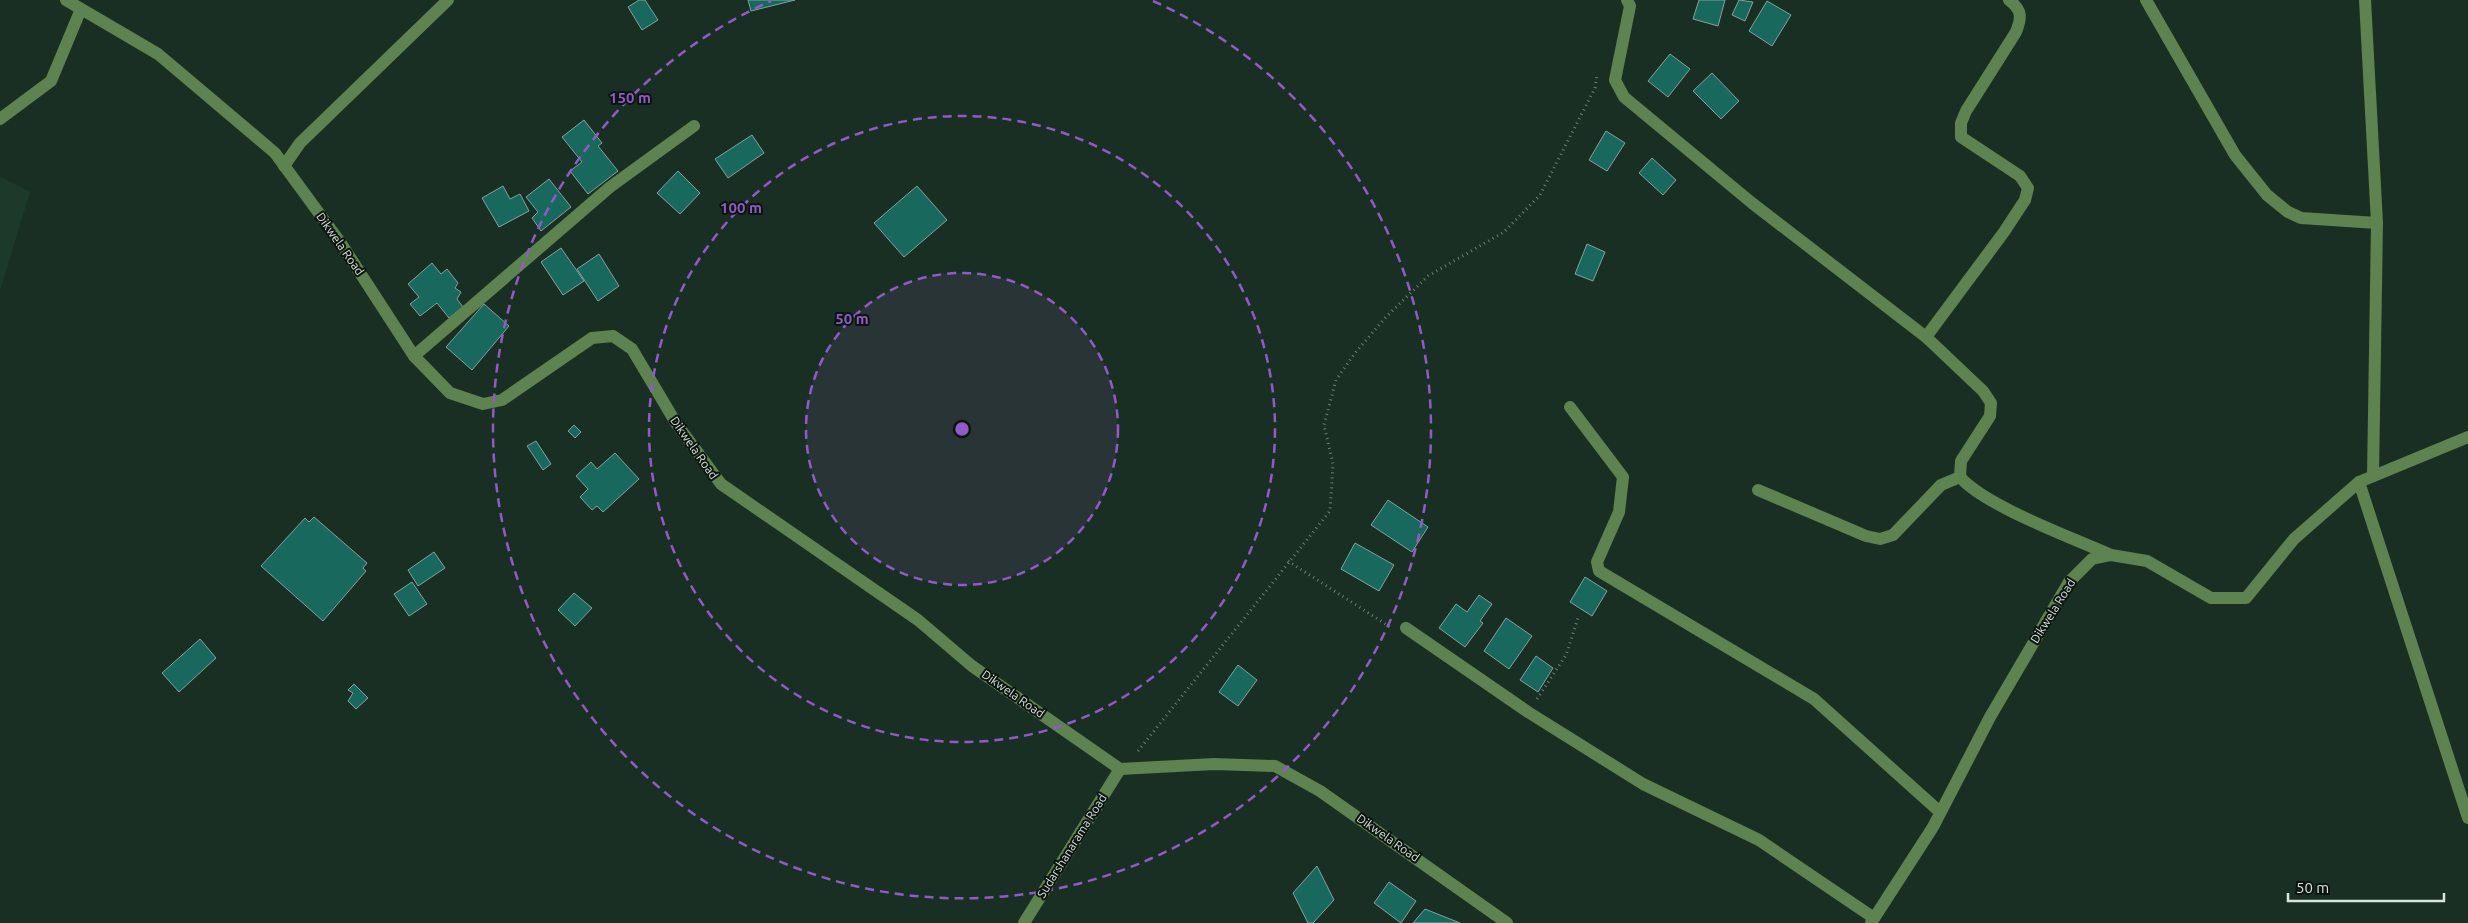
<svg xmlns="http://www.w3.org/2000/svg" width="2468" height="923" font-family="Ubuntu,sans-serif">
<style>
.built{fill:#1d392a}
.building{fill:#19685d;stroke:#84a29c}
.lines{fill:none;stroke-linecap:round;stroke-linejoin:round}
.path{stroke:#6c7e74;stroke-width:3;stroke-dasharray:1 4;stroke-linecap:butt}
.minor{stroke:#5e8250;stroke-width:12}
.ring{fill:none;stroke:#925ac6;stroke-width:2.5;stroke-dasharray:9 6}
.labels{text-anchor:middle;stroke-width:4;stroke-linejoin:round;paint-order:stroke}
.street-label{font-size:12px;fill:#d8e5dd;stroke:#0b140f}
.centre{fill:#925ac6;stroke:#0b140f;stroke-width:2.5}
.ring-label{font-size:15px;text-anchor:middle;font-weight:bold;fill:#925ac6;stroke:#0b140f;stroke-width:4;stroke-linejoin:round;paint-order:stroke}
</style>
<rect width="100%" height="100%" fill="#1a2f23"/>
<!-- built -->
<path class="built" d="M0,177L30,192L0,291Z"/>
<!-- building -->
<g class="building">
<path d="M639,0H645L658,20L642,30L628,7Z"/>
<path d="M748,0H795L751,11Z"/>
<path d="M1699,0H1725L1718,26L1693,19Z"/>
<path d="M1739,0L1753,2L1745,21L1732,15Z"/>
<path d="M1767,1L1791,15L1772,46L1749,31Z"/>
<path d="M1670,54L1690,69L1668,97L1648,81Z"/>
<path d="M1712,73L1739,101L1721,119L1693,91Z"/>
<path d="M584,120L602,143L598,146L618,171L588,194L570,171L582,162L562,137Z"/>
<path d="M1606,131L1625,143L1607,171L1589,160Z"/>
<path d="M752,135L764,153L728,178L715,159Z"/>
<path d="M1652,158L1676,180L1663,195L1639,173Z"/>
<path d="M678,171L700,193L680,214L657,193Z"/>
<path d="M549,179L571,207L541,231L532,218L538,212L526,197Z"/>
<path d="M503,186L510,199L520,194L529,211L499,227L482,198Z"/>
<path d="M917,186L947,220L904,257L874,223Z"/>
<path d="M1587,244L1605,252L1593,281L1575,274Z"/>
<path d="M561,248L584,281L563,295L541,262Z"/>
<path d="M599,254L619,286L598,301L577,269Z"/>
<path d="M432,263L441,274L447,269L458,283L455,288L461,292L457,299L463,307L449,318L437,303L420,316L410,304L419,297L408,284Z"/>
<path d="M484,304L509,326L472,370L446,347Z"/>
<path d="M574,425L581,432L575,438L568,431Z"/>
<path d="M536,441L551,464L543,470L527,446Z"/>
<path d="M615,453L639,479L603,512L597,506L592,510L580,497L588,489L576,476L591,462L597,469Z"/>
<path d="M1388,500L1428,527L1412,552L1371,525Z"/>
<path d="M314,517L367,563L363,568L366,571L323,621L261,566L305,518L309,522Z"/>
<path d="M1355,543L1394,565L1379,591L1341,569Z"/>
<path d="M434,552L445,568L418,586L408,570Z"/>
<path d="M1585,577L1607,591L1592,616L1570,602Z"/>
<path d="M412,582L427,604L409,616L394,594Z"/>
<path d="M574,593L592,608L575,626L558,610Z"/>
<path d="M1479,595L1492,604L1480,621L1483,623L1465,647L1439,628L1456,604L1467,612Z"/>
<path d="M1506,618L1532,636L1509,669L1484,651Z"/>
<path d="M200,639L216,658L179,692L162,673Z"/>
<path d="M1536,656L1553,668L1538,692L1520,680Z"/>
<path d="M1238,665L1257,680L1238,706L1219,692Z"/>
<path d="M354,684L368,698L356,709L348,701L353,693L348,690Z"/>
<path d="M1317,866L1334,900L1313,923H1308L1293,893Z"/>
<path d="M1389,882L1416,901L1401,923L1374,903Z"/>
<path d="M1425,909L1460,923H1413Z"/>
</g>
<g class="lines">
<!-- path -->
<g class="path">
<path d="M1288,561L1390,627"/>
<path d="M1537,699L1566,655L1579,615"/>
<path d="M1138,751L1330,511L1333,464L1324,425L1336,380L1355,353L1386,317L1428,276L1504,232L1540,195L1595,88L1597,75"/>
</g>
<!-- minor -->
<g class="minor">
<path d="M66,0L158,54L275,153L340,242L414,356L450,393L483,404L502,400L592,338L613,336L632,349L676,423L721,484L918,620L972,666L1120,769L1214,764L1275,766L1320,791L1507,923"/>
<path d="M1627,0L1630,6L1615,80L1624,97L1752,203L1926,337L1983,391L1991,403L1990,416L1961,461L1960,477C1985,506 2073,538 2111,555"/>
<path d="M2146,0L2235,155L2267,195L2288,212L2301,218L2377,223"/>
<path d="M2365,0L2377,223L2373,476"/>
<path d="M0,119L51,81L81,9"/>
<path d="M284,166L300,143L448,0"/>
<path d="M1926,337L2004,232L2025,200L2028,188L2020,176L1961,137V123L1966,111L2016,32C2022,17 2022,10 2009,0"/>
<path d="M414,356L610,187L694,126"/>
<path d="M1570,407L1623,477L1619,512L1597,562L1599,571L1814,699L1940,812"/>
<path d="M2359,482L2468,818"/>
<path d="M1758,490L1866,536L1880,539L1893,535L1941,485L1960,477"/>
<path d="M1406,628L1528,712L1643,784L1759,840L1874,918"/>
<path d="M1024,923L1120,769"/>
<path d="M1871,923L1933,827L1990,717L2069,582L2092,559L2111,555L2147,561L2211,598H2246L2294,539L2359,482L2468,437"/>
</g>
</g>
<!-- distance rings -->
<circle cx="962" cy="429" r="156" fill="#925ac6" fill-opacity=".12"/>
<g class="ring">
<circle cx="962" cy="429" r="156"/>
<circle cx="962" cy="429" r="313"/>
<path d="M1153 1A469 469 0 1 1 771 1"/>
</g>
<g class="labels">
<!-- street labels -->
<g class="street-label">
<text transform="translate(340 244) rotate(55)" y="4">Dikwela Road</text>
<text transform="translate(694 448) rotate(55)" y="4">Dikwela Road</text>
<text transform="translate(2053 611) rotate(-58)" y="4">Dikwela Road</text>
<text transform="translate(1013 694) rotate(35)" y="4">Dikwela Road</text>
<text transform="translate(1388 838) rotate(35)" y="4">Dikwela Road</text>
<text transform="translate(1072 846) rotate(-58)" y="4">Sudarshanarama Road</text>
</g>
</g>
<circle cx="962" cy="429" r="8" class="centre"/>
<g class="ring-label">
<text x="630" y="103">150 m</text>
<text x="741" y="213">100 m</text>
<text x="852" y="324">50 m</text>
</g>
<!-- scale -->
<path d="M2288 893v8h156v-8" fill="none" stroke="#d8e5dd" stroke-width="2.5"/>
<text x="2296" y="893" font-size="15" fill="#d8e5dd" stroke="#0b140f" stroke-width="4" paint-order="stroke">50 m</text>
</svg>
